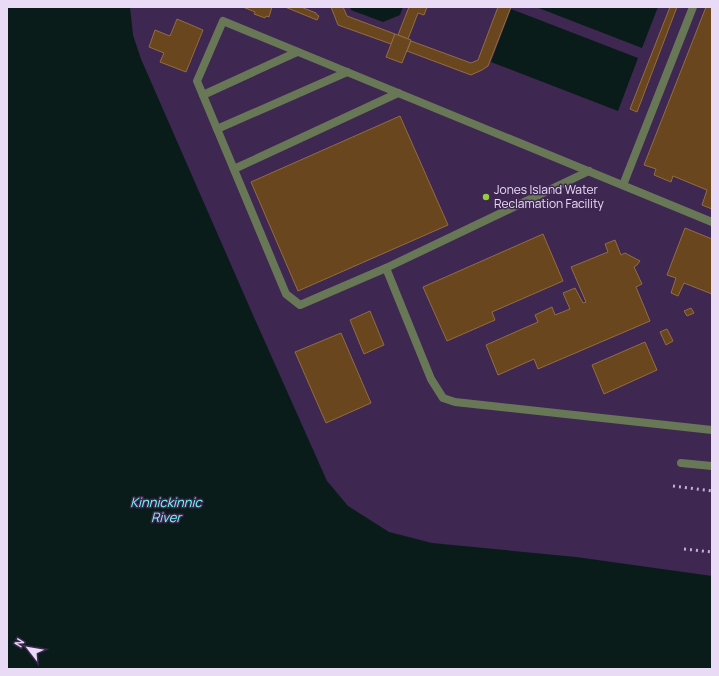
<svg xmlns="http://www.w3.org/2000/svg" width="719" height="676" font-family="Manrope,sans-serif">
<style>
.water{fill:#091c1a}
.building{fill:#69461d;stroke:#936d42}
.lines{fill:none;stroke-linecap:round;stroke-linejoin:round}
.service{stroke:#687856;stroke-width:8}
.rail{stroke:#c2b2d0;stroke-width:3;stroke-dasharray:2 4;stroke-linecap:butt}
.poi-dot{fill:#94cc3c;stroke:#3e2750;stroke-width:1.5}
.labels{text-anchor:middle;stroke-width:3;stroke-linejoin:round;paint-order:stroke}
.poi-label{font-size:12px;fill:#e9dbf6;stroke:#3e2750;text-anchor:start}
.water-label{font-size:13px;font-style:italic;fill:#70fbf1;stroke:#3e2750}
</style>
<rect width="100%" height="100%" fill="#3e2750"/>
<!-- water -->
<g class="water">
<path d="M7,7H130L133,35L141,59L253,315L327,481L348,506L389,532L432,543L576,557L712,576V669H7Z"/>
<path d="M350,7H403L400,15L383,22L351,10Z"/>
<path d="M536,7H658L642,48Z"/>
<path d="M511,9L638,58L618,111L491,62Z"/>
</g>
<!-- building -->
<g class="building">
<path d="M243,7H272L269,17L266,16L265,18L254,14L255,12Z"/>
<path d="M285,7H301L316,13V14L319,16L317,20Z"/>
<path d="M331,7H343L347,16L395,34L391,44L338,25Z"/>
<path d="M409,7H427L424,15L418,13L408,39L398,35Z"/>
<path d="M498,7H511L488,66L482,70L471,75L407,51L411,41L471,63L478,60Z"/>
<path d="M670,7H677L637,112L630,109Z"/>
<path d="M706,7H712V209L702,205L707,190L673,176L671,182L654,175L656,169L644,165Z"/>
<path d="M177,19L203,30L186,72L160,62L164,53L149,47L155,30L170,36Z"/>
<path d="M395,34L411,40L402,63L386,57Z"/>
<path d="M400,116L448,225L298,291L251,182Z"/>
<path d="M685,228L712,239V294L684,283L678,296L671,293L676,278L667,275Z"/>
<path d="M543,234L563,281L492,312L495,320L447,341L423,287Z"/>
<path d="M615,240L621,255L625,253L640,261L637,265L634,267L642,284L636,287L650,321L538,369L534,359L498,375L486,345L538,322L535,315L552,307L555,315L570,309L563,293L575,288L583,303L586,302L571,267L608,252L605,244Z"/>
<path d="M691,308L694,313L687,316L684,311Z"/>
<path d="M370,311L384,345L364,354L350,320Z"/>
<path d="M667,329L673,341L666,345L660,332Z"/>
<path d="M341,333L371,403L326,423L295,352Z"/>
<path d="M645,342L657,370L604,394L592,365Z"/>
</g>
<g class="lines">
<!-- service -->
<g class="service">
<path d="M203,95L297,52"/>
<path d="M217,129L347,72"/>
<path d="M234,169L398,93"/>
<path d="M623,185L693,7"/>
<path d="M712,222L223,21L197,81L286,294L300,305L386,268L431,379L443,398L455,402L712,430"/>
<path d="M386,268L589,171"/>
<path d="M681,463L712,466"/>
</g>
<!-- rail -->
<g class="rail">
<path d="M673,486L712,491"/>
<path d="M684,549L712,552"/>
</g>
</g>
<!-- markers -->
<circle class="poi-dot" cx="486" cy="197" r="4"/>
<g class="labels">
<!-- poi labels -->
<g class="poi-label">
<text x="494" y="194">Jones Island Water<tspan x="494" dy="14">Reclamation Facility</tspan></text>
</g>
<!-- water labels -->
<g class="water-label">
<text x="166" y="507">Kinnickinnic<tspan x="166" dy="15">River</tspan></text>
</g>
</g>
<!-- border -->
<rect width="719" height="676" fill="none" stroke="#e9dbf6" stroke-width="16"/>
<!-- north arrow -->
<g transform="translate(28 648) rotate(301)" stroke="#3e2750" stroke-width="3" paint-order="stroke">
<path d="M0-3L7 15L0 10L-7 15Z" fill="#e9dbf6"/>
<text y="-6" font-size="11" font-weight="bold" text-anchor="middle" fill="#e9dbf6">N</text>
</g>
</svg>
